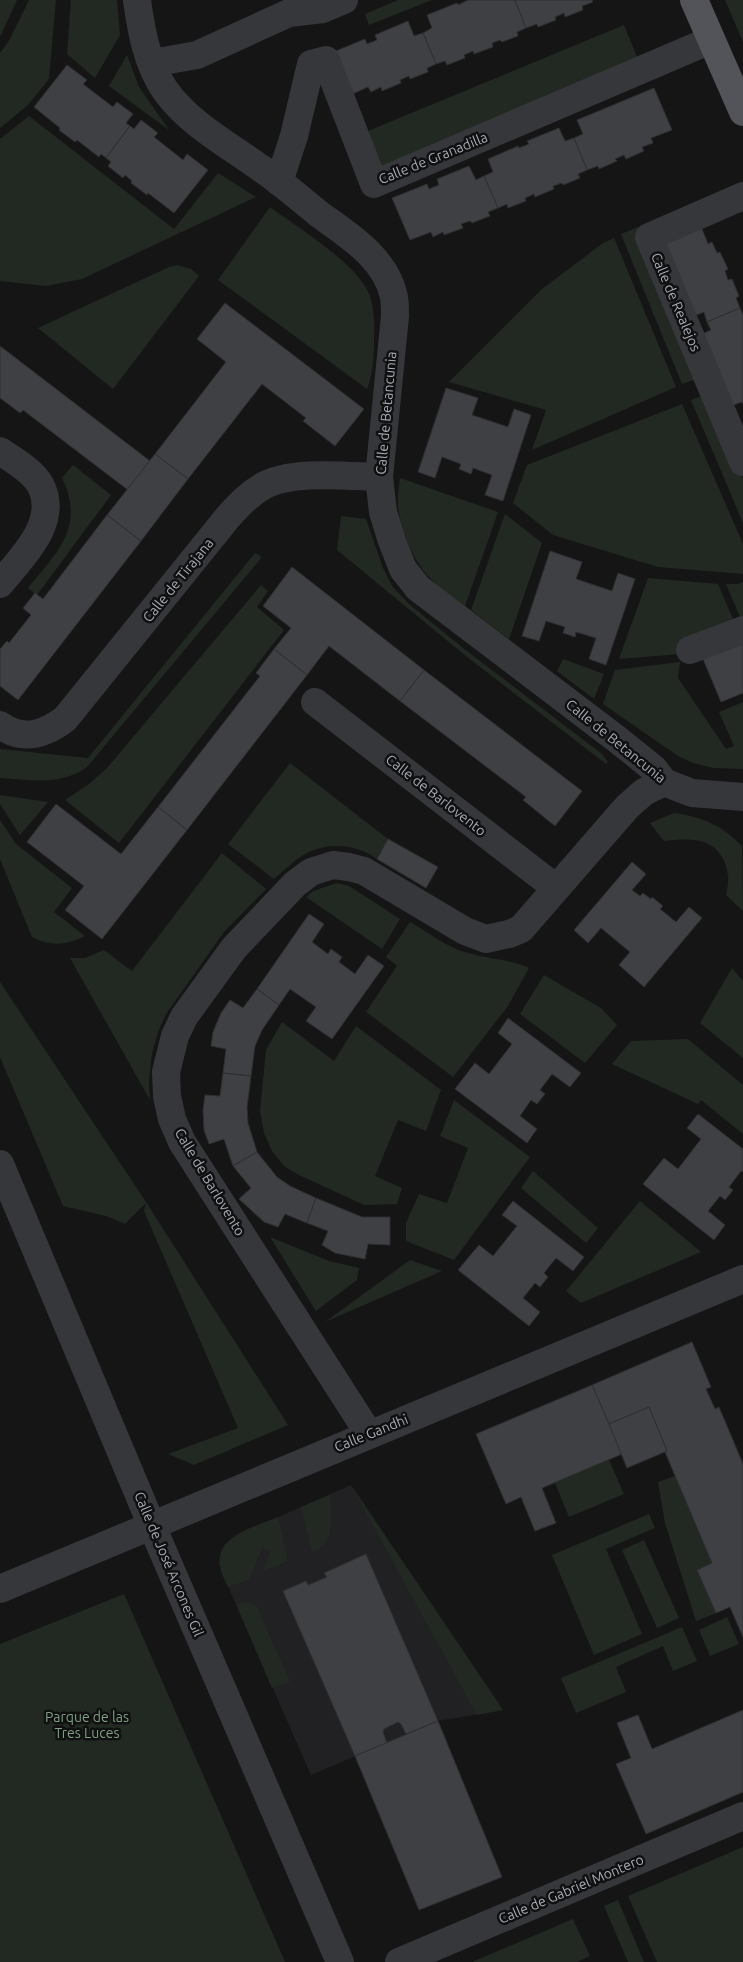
<svg xmlns="http://www.w3.org/2000/svg" width="743" height="1962" font-family="Ubuntu,sans-serif">
<style>
.built{fill:#212123}
.green{fill:#212922}
.building{fill:#3f4043;stroke:#2f2f32}
.lines{fill:none;stroke-linecap:round;stroke-linejoin:round}
.minor{stroke:#36373b;stroke-width:28}
.major{stroke:#52545a;stroke-width:28}
.labels{text-anchor:middle;stroke-width:5;stroke-linejoin:round;paint-order:stroke}
.street-label{font-size:14px;fill:#a7acb6;stroke:#101011}
.park-label{font-size:14px;fill:#7fa082;stroke:#101011}
</style>
<rect width="100%" height="100%" fill="#151516"/>
<!-- built -->
<path class="built" d="M351,1485L503,1710L438,1721L311,1775L230,1591L219,1564L223,1549L233,1537Z"/>
<!-- green -->
<g class="green">
<path d="M0,0H17L0,37Z"/>
<path d="M29,0H56L49,79L28,105L0,128V53L9,41Z"/>
<path d="M71,0H117L120,35L95,78L67,54Z"/>
<path d="M398,0H432L369,25L365,14Z"/>
<path d="M725,0H743V42Z"/>
<path d="M624,25L640,64L378,173L363,133Z"/>
<path d="M127,55L139,87L169,130L109,86Z"/>
<path d="M29,116L174,229L218,173L256,197L82,279L46,286L0,281V139Z"/>
<path d="M270,207C298,228 362,266 371,299C374,312 375,327 374,340C374,357 373,374 367,389L218,280Z"/>
<path d="M638,227L702,377L682,384L621,234Z"/>
<path d="M614,238L676,387L532,450L546,410L449,382L542,289L603,243Z"/>
<path d="M177,265L191,269L199,276L113,389L38,328L169,267Z"/>
<path d="M707,394L743,479V523L691,400Z"/>
<path d="M682,404L743,544V574L658,567L553,535L513,503L527,465Z"/>
<path d="M73,465L111,495L37,595L28,588C57,552 86,527 62,478Z"/>
<path d="M400,478L498,512L465,606C453,597 441,589 431,579C413,562 401,530 398,506C397,497 399,487 400,478Z"/>
<path d="M505,514L542,543L509,639L471,610Z"/>
<path d="M341,516L366,519L383,568L392,586L409,604L463,648L602,754L608,762L606,764L467,657L337,550Z"/>
<path d="M255,553L262,557L87,767C61,786 30,780 0,778V749L88,758Z"/>
<path d="M648,578L718,584L735,624L681,654L619,659Z"/>
<path d="M743,582V621L742,622L726,584H738Z"/>
<path d="M261,585L268,591L257,607L284,630L119,843L65,800L89,784L107,768Z"/>
<path d="M563,659L604,674L594,699L557,671Z"/>
<path d="M680,662L678,678L726,749L734,746L719,712L743,702V769L714,768L693,763L678,756L603,704L615,670Z"/>
<path d="M290,763L388,839L377,859C357,845 332,842 309,852C296,858 285,870 274,879L228,844Z"/>
<path d="M0,795L48,802L20,835L0,804Z"/>
<path d="M674,813C704,817 721,825 742,846L743,911L726,895C727,889 729,882 728,876C724,838 693,837 664,841L650,823Z"/>
<path d="M0,820L16,844L72,888L54,912L85,936C67,945 50,947 32,937L0,859Z"/>
<path d="M222,853L266,889L224,932L166,1014L158,1032L152,1053L149,1081L150,1100L70,958H85L104,950L132,971Z"/>
<path d="M337,883L349,886L400,919L382,949L306,897L313,891Z"/>
<path d="M410,922C428,932 448,948 468,953C489,959 509,959 529,968L508,1006L453,1077L366,1012L397,966L386,957Z"/>
<path d="M732,968L743,981V1058L700,1023Z"/>
<path d="M544,975L601,1008L617,1025L585,1063L520,1014Z"/>
<path d="M0,982L146,1202L288,1425L194,1465L168,1454L238,1428L144,1211L146,1203L125,1224L106,1216L63,1206L0,1057Z"/>
<path d="M282,1022L334,1061L356,1026L441,1090L426,1131L398,1120L375,1176L402,1188L397,1204L364,1205L297,1174L284,1166L272,1151L264,1133L260,1111L266,1050Z"/>
<path d="M688,1039L743,1085V1134L701,1100L698,1104L612,1064L631,1041Z"/>
<path d="M454,1100L530,1157L454,1260L406,1241V1223L419,1194L447,1203L468,1148L440,1136Z"/>
<path d="M533,1171L598,1228L586,1243L521,1188Z"/>
<path d="M640,1201L701,1252L581,1303L566,1291Z"/>
<path d="M270,1237L329,1261L359,1268L357,1280L316,1311Z"/>
<path d="M410,1260L442,1271L325,1322Z"/>
<path d="M609,1460L624,1494L569,1517L555,1483Z"/>
<path d="M675,1476L712,1563L697,1570L716,1613L696,1621L665,1523L658,1482Z"/>
<path d="M351,1485L503,1710L477,1715Z"/>
<path d="M330,1495C331,1516 337,1543 312,1552L301,1507Z"/>
<path d="M649,1514L655,1528L606,1549L642,1634L594,1655L552,1555Z"/>
<path d="M278,1517L288,1561L262,1572L271,1551L262,1548L250,1579L228,1587C225,1580 220,1572 220,1564C216,1535 258,1526 278,1517Z"/>
<path d="M644,1540L679,1618L657,1628L622,1550Z"/>
<path d="M124,1594L285,1962H0V1644Z"/>
<path d="M244,1602L252,1603L257,1607L290,1682L272,1688L236,1604Z"/>
<path d="M727,1617L739,1644L710,1656L699,1630Z"/>
<path d="M682,1627L697,1661L673,1671L663,1646L616,1667L626,1692L576,1713L561,1678Z"/>
<path d="M743,1847V1962H657L628,1896Z"/>
<path d="M618,1900L644,1962H628L604,1906Z"/>
<path d="M573,1919L590,1956L577,1962H472Z"/>
</g>
<!-- building -->
<g class="building">
<path d="M468,0H515L526,28L517,32L518,36L502,42L500,40L492,43L493,47L474,54L473,51L464,55L465,58L447,65L445,61L436,64L423,33L432,28L427,15L457,3L458,5Z"/>
<path d="M515,0H592L593,2L582,6L583,10L565,17L564,13L555,17L556,20L538,27L537,24L526,28Z"/>
<path d="M408,21L414,36L423,33L436,64L427,68L428,72L410,79L409,76L400,80L401,83L382,91L381,87L371,92L368,87L348,96L331,53L365,39L367,44L377,40L375,35Z"/>
<path d="M67,65L87,80L83,84L113,107L117,102L133,114L126,123L130,126L106,158L101,154L99,157L77,140L75,142L59,130L60,128L34,107Z"/>
<path d="M654,88L672,130L651,138L653,143L642,147L644,151L626,159L624,155L615,159L617,161L599,169L598,166L587,170L574,138L583,134L577,120Z"/>
<path d="M141,120L158,133L154,137L183,160L187,154L208,170L174,213L148,193L147,195L131,183L132,181L125,175L123,178L108,166L111,162L106,158L130,126L134,129Z"/>
<path d="M559,128L565,141L574,138L587,170L578,174L580,178L563,185L562,183L553,186L554,189L535,197L534,194L525,198L526,201L508,208L507,204L498,208L484,176L493,172L488,159L518,146L519,148L529,144L527,141Z"/>
<path d="M469,166L476,180L484,176L498,208L488,212L490,216L472,223L470,221L461,224L463,228L444,235L443,232L433,237L431,232L410,240L392,198L427,184L429,189L439,185L437,179Z"/>
<path d="M700,224L708,244L712,242L717,253L720,252L728,269L725,271L728,280L732,279L739,296L736,298L740,308L707,322L704,312L689,318L658,242Z"/>
<path d="M225,303L364,409L335,446L303,421L306,418L262,384L188,479L155,454L226,362L197,339Z"/>
<path d="M740,308L743,315V404L742,402L728,407L698,336L711,330L707,322Z"/>
<path d="M0,346L150,461L128,490L23,410L20,413L0,398Z"/>
<path d="M446,388L478,398L472,415L508,427L514,409L531,415L503,501L485,495L492,475L473,468L471,474L459,469L461,464L442,457L435,478L418,472Z"/>
<path d="M155,454L188,479L141,541L107,515Z"/>
<path d="M107,515L141,541L18,700L0,686V649L7,641L9,643L31,615L23,608L35,593L43,599Z"/>
<path d="M550,551L582,562L576,579L612,591L618,573L635,579L606,665L589,659L596,638L576,632L575,637L563,633L565,627L546,621L539,641L522,636Z"/>
<path d="M292,567L424,670L400,701L329,646L307,675L274,649L291,628L263,606Z"/>
<path d="M743,639V693L721,702L701,654Z"/>
<path d="M274,649L307,675L187,830L158,807L260,676L256,673Z"/>
<path d="M424,670L582,791L555,826L523,800L526,797L400,701Z"/>
<path d="M56,804L121,854L158,807L187,830L102,939L65,910L84,886L27,842Z"/>
<path d="M388,839L438,867L426,888L377,859Z"/>
<path d="M632,862L646,874L632,890L640,896L643,893L651,899L652,897L663,906L660,909L676,922L689,907L702,918L644,987L619,965L630,952L601,928L588,943L574,930Z"/>
<path d="M309,914L324,924L312,942L328,954L331,949L342,957L339,962L355,974L368,955L384,966L332,1039L306,1021L316,1007L290,989L279,1005L257,989Z"/>
<path d="M257,989L279,1005L262,1030L255,1046L251,1076L223,1073L226,1049L211,1046L213,1032L221,1013L230,1000L243,1008Z"/>
<path d="M508,1018L581,1073L570,1087L552,1074L540,1090L545,1094L537,1104L531,1100L520,1116L537,1129L527,1143L455,1089L475,1063L489,1074L512,1044L498,1033Z"/>
<path d="M223,1073L251,1076L247,1107L248,1123L257,1152L233,1166L224,1139L209,1144L204,1130L203,1110L205,1095L220,1096Z"/>
<path d="M698,1114L743,1149V1172L741,1171L729,1187L733,1190L725,1200L720,1196L708,1211L725,1225L714,1240L643,1184L664,1158L678,1169L701,1139L687,1128Z"/>
<path d="M257,1152L277,1177L290,1186L316,1198L307,1223L285,1214L278,1227L264,1222L239,1199L251,1188L233,1166Z"/>
<path d="M316,1198L362,1217H390V1245L368,1244L365,1259L335,1253L322,1245L328,1231L307,1223Z"/>
<path d="M513,1201L584,1257L573,1271L556,1258L544,1273L548,1277L540,1287L535,1283L523,1298L540,1312L529,1326L458,1270L479,1245L493,1256L517,1226L502,1215Z"/>
<path d="M692,1342L711,1387L706,1389L715,1409L719,1407L743,1464V1637L730,1607L716,1613L697,1570L712,1563L665,1452L667,1451L649,1407L609,1424L592,1385Z"/>
<path d="M592,1385L622,1454L542,1488L556,1523L535,1531L521,1497L506,1504L476,1434Z"/>
<path d="M649,1407L667,1451L627,1468L609,1424Z"/>
<path d="M366,1554L438,1721L406,1734L401,1724L398,1722L384,1729L383,1732L387,1743L355,1756L283,1591L306,1581L308,1585L327,1577L324,1573Z"/>
<path d="M743,1710V1792L646,1834L616,1764L631,1758L617,1723L638,1715L652,1749Z"/>
<path d="M438,1721L502,1877L419,1910L355,1756Z"/>
</g>
<g class="lines">
<!-- minor -->
<g class="minor">
<path d="M137,0C141,30 147,64 165,90C188,123 227,144 259,167C280,181 299,198 319,214C348,235 386,258 394,297C395,303 395,309 395,316L379,477L383,512L392,541L403,569L418,588L618,740L654,769L664,782L692,793L743,797"/>
<path d="M152,63L197,55L289,13L323,9L344,0"/>
<path d="M279,182L294,136L311,64L326,60L374,184L711,40"/>
<path d="M743,196L649,237L743,462"/>
<path d="M0,451C13,460 33,471 41,486C59,523 21,558 0,584"/>
<path d="M690,650L743,630"/>
<path d="M315,702L556,888"/>
<path d="M0,725C23,742 45,734 65,719L228,517C239,505 249,494 263,486C291,470 347,476 379,477"/>
<path d="M0,1164L152,1526L340,1962"/>
<path d="M369,1434L182,1142L172,1119L167,1096L166,1072L175,1036L184,1017L234,948L295,884L311,872L333,865L349,867L364,871L465,931L486,939L509,934L521,929L627,807L644,792L664,782"/>
<path d="M0,1589L743,1279"/>
<path d="M399,1962L743,1816"/>
</g>
<!-- major -->
<path class="major" d="M694,0L743,112"/>
</g>
<g class="labels">
<!-- street labels -->
<g class="street-label">
<text transform="translate(433 158) rotate(-22)" y="5">Calle de Granadilla</text>
<text transform="translate(676 302) rotate(67)" y="5">Calle de Realejos</text>
<text transform="translate(386 413) rotate(-85)" y="5">Calle de Betancunia</text>
<text transform="translate(178 580) rotate(-51)" y="5">Calle de Tirajana</text>
<text transform="translate(616 741) rotate(39)" y="5">Calle de Betancunia</text>
<text transform="translate(436 795) rotate(38)" y="5">Calle de Barlovento</text>
<text transform="translate(210 1182) rotate(59)" y="5">Calle de Barlovento</text>
<text transform="translate(371 1433) rotate(-22)" y="5">Calle Gandhi</text>
<text transform="translate(169 1564) rotate(67)" y="5">Calle de José Arcones Gil</text>
<text transform="translate(571 1889) rotate(-23)" y="5">Calle de Gabriel Montero</text>
</g>
<!-- park labels -->
<g class="park-label">
<text x="87" y="1722">Parque de las<tspan x="87" dy="16">Tres Luces</tspan></text>
</g>
</g>
</svg>
